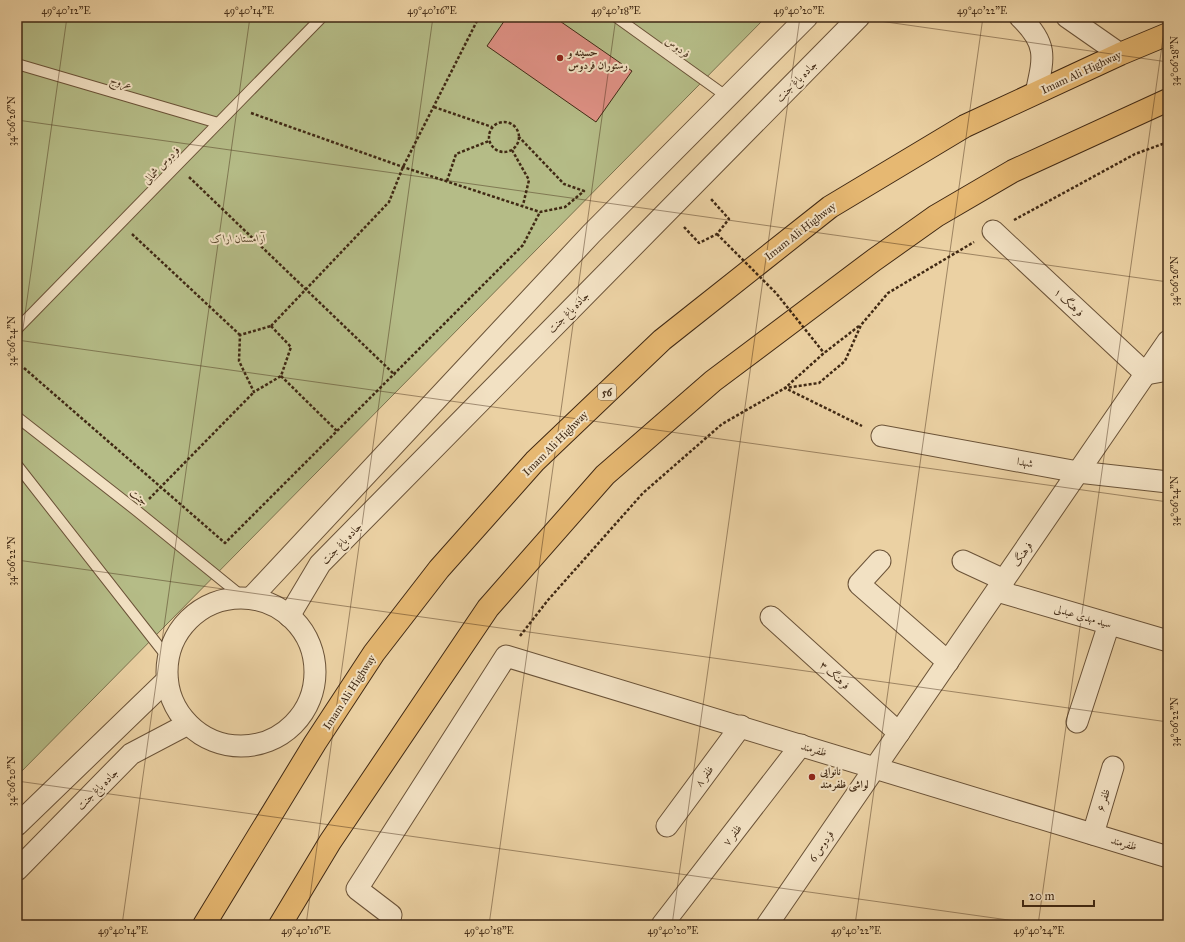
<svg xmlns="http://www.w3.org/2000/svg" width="1185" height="942" font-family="'IM FELL Great Primer',Amiri,serif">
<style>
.green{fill:#b5bc87;stroke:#7a724e}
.building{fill:#de9084;stroke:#402914}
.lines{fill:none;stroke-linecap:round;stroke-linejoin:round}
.lane-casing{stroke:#6b5338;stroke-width:12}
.street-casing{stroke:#6b5338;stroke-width:23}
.highway-casing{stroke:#402914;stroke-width:24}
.path{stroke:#402914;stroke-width:2.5;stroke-dasharray:3 2;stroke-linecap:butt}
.lane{stroke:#f2e1c3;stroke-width:10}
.street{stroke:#f2e1c3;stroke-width:21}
.highway{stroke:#e6b872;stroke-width:22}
.path-bridge{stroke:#402914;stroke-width:2.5;stroke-dasharray:3 2;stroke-linecap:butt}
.ticks{fill:none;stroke:#402914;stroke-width:1;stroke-opacity:0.45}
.poi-dot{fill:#8f2418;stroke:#f2e1c3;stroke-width:1.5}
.labels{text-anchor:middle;stroke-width:4;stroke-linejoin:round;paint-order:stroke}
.shield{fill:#f2e1c3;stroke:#756048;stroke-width:1}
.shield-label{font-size:10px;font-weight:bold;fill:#402914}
.street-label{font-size:11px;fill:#402914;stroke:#f2e1c3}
.poi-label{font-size:11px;font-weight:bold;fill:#402914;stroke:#f2e1c3;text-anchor:start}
.park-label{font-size:11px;font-style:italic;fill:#57462b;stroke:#f2e1c3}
.neatline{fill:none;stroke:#402914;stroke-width:1.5}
.ticks-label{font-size:10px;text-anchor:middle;fill:#402914}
</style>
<rect width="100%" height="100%" fill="#ebd1a3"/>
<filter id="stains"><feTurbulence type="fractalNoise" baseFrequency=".005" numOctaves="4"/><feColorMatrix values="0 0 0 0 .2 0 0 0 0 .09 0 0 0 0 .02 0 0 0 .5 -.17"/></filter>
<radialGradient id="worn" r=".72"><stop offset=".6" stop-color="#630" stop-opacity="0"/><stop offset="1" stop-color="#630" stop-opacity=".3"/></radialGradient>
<!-- green -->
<path class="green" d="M17,17H766L17,776Z"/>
<!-- building -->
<path class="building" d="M507,17H554L632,71L596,122L487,46Z"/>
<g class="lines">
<defs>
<g id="lane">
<path d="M616,17L726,96"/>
<path d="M17,64L218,123"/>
<path d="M17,329L322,17"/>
<path d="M17,417L137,511L244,598"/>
<path d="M17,465L168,658"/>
</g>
<g id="street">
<path d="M1020,17C1048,44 1044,57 1036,93"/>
<path d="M1067,17L1120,54"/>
<path d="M993,231L1146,374L1168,370"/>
<path d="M882,436L1078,472L1168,482"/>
<path d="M880,561L859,584L948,662"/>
<path d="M963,561L1004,580"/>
<path d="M997,591L1168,641"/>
<circle cx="241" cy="672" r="74"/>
<path d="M251,598L591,234L807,17"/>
<path d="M289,616L320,564L859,17"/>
<path d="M771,617L899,733"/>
<path d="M1077,722L1109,624"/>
<path d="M17,825L167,680"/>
<path d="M667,826L741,726"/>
<path d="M1093,834L1113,767"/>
<path d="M17,870L131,754L188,724"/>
<path d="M391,915L357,889L506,656L1168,857"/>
<path d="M662,925L801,745"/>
<path d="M767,925L1168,341"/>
</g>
<g id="highway">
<path d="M204,925L315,743L374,653L439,569L535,461L662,340L830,207L965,126L1120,54L1168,34"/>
<path d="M280,925L330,842L488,608L605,475L713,381L874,260L936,216L1013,171L1168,100"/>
</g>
</defs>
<!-- lane casing -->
<use href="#lane" class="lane-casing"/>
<!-- street casing -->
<use href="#street" class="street-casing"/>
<!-- highway casing -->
<use href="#highway" class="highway-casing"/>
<!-- path -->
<g class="path">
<path d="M434,107L492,127"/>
<path d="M251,113L403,167L540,212L565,207L584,191L564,184L519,137"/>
<circle cx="504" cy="137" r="15"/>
<path d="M512,150L529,180L523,205"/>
<path d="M189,177L395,375"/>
<path d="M447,181L456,154L489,141"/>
<path d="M1014,220L1135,154L1168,142"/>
<path d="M684,227L699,243L717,234L729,219L711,199"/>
<path d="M132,234L240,335"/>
<path d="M271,326L389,202L403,167L479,17"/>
<path d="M271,326L291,347L281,376L254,392L239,361L240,335Z"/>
<path d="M859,326L824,353L785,388L862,426"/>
<path d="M24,368L225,543L523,245L540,212"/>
<path d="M281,376L338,432"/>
<path d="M149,499L254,392"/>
<path d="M520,636L548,600L643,493L722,424L785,388L819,383L845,361L861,325L888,293L974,242"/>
</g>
<!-- lane -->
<use href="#lane" class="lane"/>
<!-- street -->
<use href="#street" class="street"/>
<!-- highway -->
<use href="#highway" class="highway"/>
<!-- path-bridge -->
<path class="path-bridge" d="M717,234L776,293L824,353"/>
</g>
<!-- ticks -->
<path class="ticks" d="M851,17L1168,62M17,120L1168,282M17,340L1168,502M17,371L67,17M17,560L1168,722M17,781L1044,925M122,925L250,17M306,925L433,17M489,925L616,17M672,925L800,17M855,925L983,17M1038,925L1166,17"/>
<!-- markers -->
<g class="poi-dot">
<circle cx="560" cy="58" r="4"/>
<circle cx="812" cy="777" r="4"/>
</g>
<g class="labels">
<!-- shield labels -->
<rect class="shield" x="598" y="384" width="18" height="16" rx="3"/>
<g class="shield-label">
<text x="607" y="396">56</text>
</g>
<!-- street labels -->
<g class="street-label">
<text transform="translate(678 47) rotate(36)" y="4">فردوس</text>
<text transform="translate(1081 72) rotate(-25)" y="4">Imam Ali Highway</text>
<text transform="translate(796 81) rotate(-45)" y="4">جاده باغ جنت</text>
<text transform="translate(121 82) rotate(16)" y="4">عروج</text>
<text transform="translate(161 165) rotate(-46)" y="4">فردوس شمالی</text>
<text transform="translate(800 231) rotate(-38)" y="4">Imam Ali Highway</text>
<text transform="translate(1069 302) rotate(43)" y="4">فرهنگ ۱</text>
<text transform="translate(568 312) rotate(-45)" y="4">جاده باغ جنت</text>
<text transform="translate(555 443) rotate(-45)" y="4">Imam Ali Highway</text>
<text transform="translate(1025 462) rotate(10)" y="4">شهدا</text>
<text transform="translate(139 497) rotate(38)" y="4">جنت</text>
<text transform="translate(341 543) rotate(-46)" y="4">جاده باغ جنت</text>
<text transform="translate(1022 554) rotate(-56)" y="4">فرهنگ</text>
<text transform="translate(1083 616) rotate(16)" y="4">سید مهدی عبدلی</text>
<text transform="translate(835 675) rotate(42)" y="4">فرهنگ ۳</text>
<text transform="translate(349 692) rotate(-57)" y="4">Imam Ali Highway</text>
<text transform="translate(814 749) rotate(17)" y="4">ظفرمند</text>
<text transform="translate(704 776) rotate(-53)" y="4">ظفر ۸</text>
<text transform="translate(97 789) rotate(-45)" y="4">جاده باغ جنت</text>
<text transform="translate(1103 800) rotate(-73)" y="4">ظفر ۶</text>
<text transform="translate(732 835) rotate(-52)" y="4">ظفر ۷</text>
<text transform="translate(1124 843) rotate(17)" y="4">ظفرمند</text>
<text transform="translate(821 846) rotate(-56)" y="4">فردوس 6</text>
</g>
<!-- poi labels -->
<g class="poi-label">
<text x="568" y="56">حسینه و<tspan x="568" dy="13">رستوران فردوس</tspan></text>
<text x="820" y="775">نانوایی<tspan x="820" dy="13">لواشی ظفرمند</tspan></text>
</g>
<!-- park labels -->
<g class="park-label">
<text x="238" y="242">آرامستان اراک</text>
</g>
</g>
<!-- margin -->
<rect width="1185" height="942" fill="none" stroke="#ebd1a3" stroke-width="44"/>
<!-- scale -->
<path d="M1023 900v6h71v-6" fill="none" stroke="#402914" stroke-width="2"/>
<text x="1029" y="900" font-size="12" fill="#402914" stroke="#f2e1c3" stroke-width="3" paint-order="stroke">20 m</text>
<rect x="22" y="22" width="1141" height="898" class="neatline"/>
<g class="ticks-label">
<text x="66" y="14">49°40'12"E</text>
<text x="249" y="14">49°40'14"E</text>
<text x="432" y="14">49°40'16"E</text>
<text x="616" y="14">49°40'18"E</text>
<text x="799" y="14">49°40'20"E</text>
<text x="982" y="14">49°40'22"E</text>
<text transform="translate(1174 61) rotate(-90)" y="4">34°06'28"N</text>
<text transform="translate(11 121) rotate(-90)" y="4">34°06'26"N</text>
<text transform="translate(1174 281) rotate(-90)" y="4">34°06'26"N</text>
<text transform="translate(11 341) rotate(-90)" y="4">34°06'24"N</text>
<text transform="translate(1174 501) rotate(-90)" y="4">34°06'24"N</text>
<text transform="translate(11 561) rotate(-90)" y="4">34°06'22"N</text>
<text transform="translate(1174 722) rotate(-90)" y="4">34°06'22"N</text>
<text transform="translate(11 781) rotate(-90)" y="4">34°06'20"N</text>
<text x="123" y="934">49°40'14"E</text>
<text x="306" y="934">49°40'16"E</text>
<text x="489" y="934">49°40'18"E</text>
<text x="673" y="934">49°40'20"E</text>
<text x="856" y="934">49°40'22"E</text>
<text x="1039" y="934">49°40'24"E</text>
</g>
<rect width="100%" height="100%" filter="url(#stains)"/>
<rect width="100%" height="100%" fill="url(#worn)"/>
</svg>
